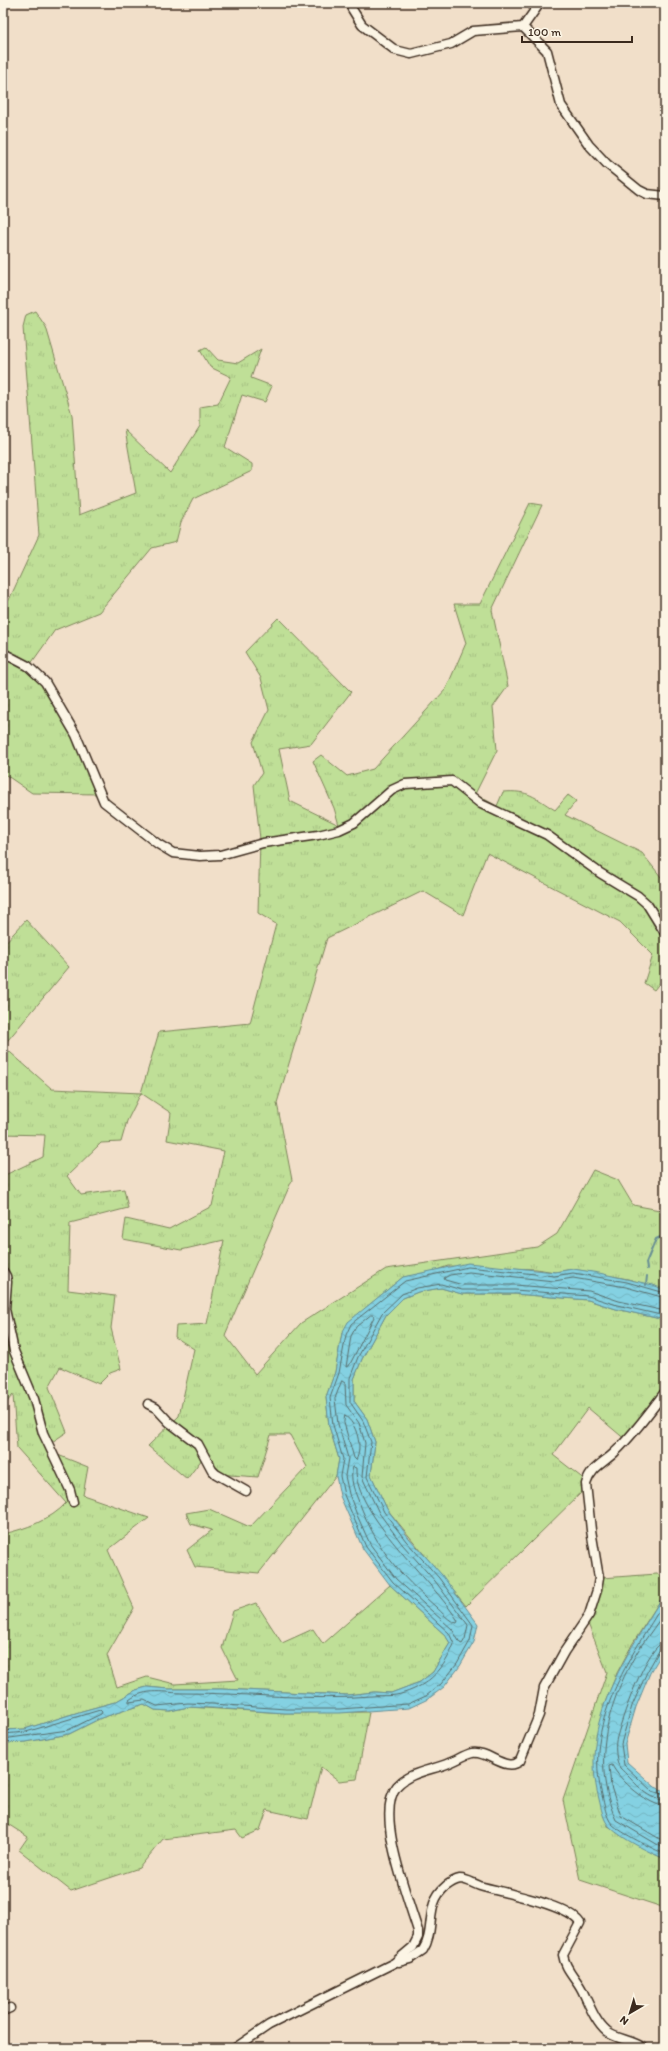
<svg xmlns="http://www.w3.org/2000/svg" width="668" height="2051" font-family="Itim,sans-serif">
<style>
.grass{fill:url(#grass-tufts);stroke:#7d845a}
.water{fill:url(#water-waves);stroke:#678e94}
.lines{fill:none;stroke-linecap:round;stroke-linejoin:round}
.shore{stroke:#586d6c;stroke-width:1}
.stream{stroke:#678e94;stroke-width:2}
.street-casing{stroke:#3b2a1e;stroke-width:11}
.street{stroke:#fcf5e5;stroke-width:8}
</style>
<defs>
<pattern id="grass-tufts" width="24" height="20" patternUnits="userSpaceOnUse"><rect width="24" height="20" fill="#bfdf97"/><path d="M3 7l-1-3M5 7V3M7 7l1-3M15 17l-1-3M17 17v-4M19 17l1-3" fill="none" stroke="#a5c082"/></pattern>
<pattern id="water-waves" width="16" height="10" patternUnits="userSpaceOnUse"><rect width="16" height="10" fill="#84d1e2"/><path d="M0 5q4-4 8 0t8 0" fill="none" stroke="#73b4c1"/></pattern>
</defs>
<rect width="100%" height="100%" fill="#f1dfc9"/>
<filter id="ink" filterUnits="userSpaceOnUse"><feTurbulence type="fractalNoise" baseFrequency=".025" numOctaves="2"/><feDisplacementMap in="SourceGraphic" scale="8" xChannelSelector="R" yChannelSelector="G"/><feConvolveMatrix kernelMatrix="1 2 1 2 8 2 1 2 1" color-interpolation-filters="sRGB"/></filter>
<g filter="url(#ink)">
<!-- grass -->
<g class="grass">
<path d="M35,311L46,327L72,415L79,515L136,493L125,430L170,473L200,426V407L218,404L231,377L210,367L200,350L206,347L218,360L238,363L261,349L251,378L272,386L265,402L242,395L225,447L252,464V471L193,499L181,522L176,542L152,548L99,612L55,630L30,665L79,738L98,794L32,793L3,773V613L39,535L23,327L26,315Z"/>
<path d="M530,503L542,505L492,610L508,686L493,707L497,750L475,794L497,806L503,792C529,790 534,797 555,810L568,795L576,801L565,815L642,853L665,882V976L654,990L644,983L653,955L620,922L487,853L463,915L423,891L327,938L277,1103L292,1180L225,1335L255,1374L301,1323L386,1269L537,1247L557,1234L593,1170L618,1180L633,1205L665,1211V1249L660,1256L665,1257V1290L628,1279L573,1269L555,1272L536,1269L448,1266L428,1273L403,1277L368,1306L342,1333L335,1372L326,1397L329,1426L339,1459L336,1476L259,1573L195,1567L187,1550L212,1530L191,1524L186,1513L209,1509L250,1527L307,1467L290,1435H271L258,1477L216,1474L205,1455L187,1479L148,1446L179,1416L194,1349L175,1337L176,1326L207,1324L224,1240L181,1250L123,1239L126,1219L169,1229L212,1206L224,1151L167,1140L171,1113L141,1093L127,1121L121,1142L101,1143L67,1176L81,1195L124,1189L128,1208L70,1223L68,1290L115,1296L111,1328L121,1369L110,1373L99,1384L60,1367L49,1387L67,1432L49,1444L53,1453L88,1467L83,1495L149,1518L108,1550L134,1608L107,1655L117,1687L147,1677L175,1684L238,1680L222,1648L233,1611L256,1603L282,1643L313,1629L323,1644L390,1585L445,1635L450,1643L433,1672L420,1682L391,1693L374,1692L347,1695L221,1689H168L147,1687L136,1690L115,1702L82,1711L25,1729L3,1730V1534C25,1529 51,1520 66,1503L17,1448L13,1395L3,1406V1179L5,1175L43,1157L45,1135L3,1134V945L26,920L69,967L3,1046L52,1089L141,1093L159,1032L250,1023L276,924L258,913L260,839L254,785L262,773L253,742L269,710L261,678L245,652L278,618L351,692L311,744L279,749L290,801L339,825L334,808L313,761L321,755L347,776L373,769L446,689L466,643L454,604H480Z"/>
<path d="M441,1288L462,1294H515L588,1300L616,1309L665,1320V1400L627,1441L588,1408L553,1455L590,1484L466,1606L387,1509L371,1475L375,1442L367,1419L354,1401V1379L362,1359L386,1315L403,1298L418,1292Z"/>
<path d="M657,1574L665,1578V1593L633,1643L617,1673L604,1705L608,1826L654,1854L665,1859V1908L580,1880L563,1800L607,1672L587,1621L602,1578Z"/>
<path d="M144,1704L155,1710L170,1711L188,1707L285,1713L369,1712L357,1779L339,1781L321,1767L308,1819L267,1810L260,1830L242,1838L236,1830L163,1839L139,1868L71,1891L19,1850L28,1837L3,1821V1743L26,1742L69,1734L101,1718Z"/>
</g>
<!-- water -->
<g class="water">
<path d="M468,1263L555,1272L573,1269L599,1273L653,1285L665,1290V1320L616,1309L588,1300L515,1294H462L441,1288L418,1292L403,1298L386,1315L362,1359L354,1379V1401L367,1419L375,1442L371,1475L387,1509L409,1538L442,1575L478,1624L474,1642L460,1666L444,1687L428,1699L409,1708L340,1713H285L212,1708L188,1707L170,1711L155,1710L144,1704L101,1718L69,1734L26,1742L3,1743V1730L25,1729L82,1711L115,1702L136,1690L147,1687L168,1689H221L347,1695L374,1692L391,1693L420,1682L433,1672L450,1643L445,1635L390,1585L363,1549L340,1496L336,1476L339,1459L329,1426L326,1397L335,1372L342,1333L348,1322L403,1277Z"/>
<path d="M665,1593V1648L650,1673L636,1707L625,1744L627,1762L655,1787L665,1791V1859C649,1852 622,1839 610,1827C603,1821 601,1807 599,1799C578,1722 627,1655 665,1593Z"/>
</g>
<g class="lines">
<!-- shore -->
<g class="shore">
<path d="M665,1293L627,1282L573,1273L554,1276L468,1267L405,1281L351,1324L346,1335L339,1373L330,1398L333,1425L343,1459L340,1476L344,1495L366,1547L393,1582L449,1633L454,1644C445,1668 429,1685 404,1693C393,1697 383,1695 372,1696C310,1701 247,1693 184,1693C165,1693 146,1687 129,1700V1702L144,1700L157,1706L188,1703L212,1704L286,1709H340L408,1704L426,1696L441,1684L457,1664L470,1641L473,1625L439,1578L406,1541L384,1512L367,1477L371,1442L363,1421L350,1402V1378L358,1357L382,1313L402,1294L417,1288L441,1284L462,1290H515L588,1296L617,1305L665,1316"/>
<path d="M665,1298L626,1287L573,1278L554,1281L469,1272L450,1275L444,1278L445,1280L463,1285H515L589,1291L619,1301L665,1311"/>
<path d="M371,1315H373L374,1317L349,1366L346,1367L351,1336L356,1327Z"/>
<path d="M342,1381L345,1383L346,1405L359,1423L365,1443L362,1477L379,1513L402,1544L435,1581L468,1625L465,1639L462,1644L460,1643L452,1629L396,1579L370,1544L357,1515L349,1494L345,1476L348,1458L338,1424L335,1399Z"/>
<path d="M345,1416C357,1423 363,1448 356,1460L354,1458L344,1423Z"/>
<path d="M353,1467L356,1468C354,1515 433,1580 458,1621L457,1623C449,1622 442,1612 436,1607C398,1573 378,1551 359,1502C355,1492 349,1479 353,1467Z"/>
<path d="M665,1601C630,1658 583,1724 602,1795C604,1804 606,1817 612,1824C621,1833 653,1849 665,1854"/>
<path d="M665,1611C658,1623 649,1634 641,1646C608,1699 590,1761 616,1820L665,1849"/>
<path d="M665,1642C647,1643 620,1723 616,1741C615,1748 616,1762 620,1768C632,1779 647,1800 665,1800"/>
<path d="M665,1647L660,1649L647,1672L632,1706L621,1744L624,1765L652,1791L665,1795"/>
<path d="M3,1734L26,1732L100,1710L102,1712L101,1714L68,1730L3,1739"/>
<path d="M665,1806C649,1806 619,1780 612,1765L609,1766L611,1787L621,1816L665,1842"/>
</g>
<!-- stream -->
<g class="stream">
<path d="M647,1269L646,1263L656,1239L665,1235"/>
<path d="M646,1285L647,1276"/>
</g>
<defs>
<g id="street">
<path d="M351,3L352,9L362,25L395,50L411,54L451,44L473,31L523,27L540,3"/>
<path d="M523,27L547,51L561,105L589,145L607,164L639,190L647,194L665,196"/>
<path d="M3,653L28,666L45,682L76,735L104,802L158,844L173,853L200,856L220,855L263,843L318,835L339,830L354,823L392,790L405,784L452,781L481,804L547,835L600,873L638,896L647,904L665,933"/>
<path d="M3,1271L6,1276L7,1282L5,1309L14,1351L34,1399L43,1433L70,1490L73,1502"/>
<path d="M148,1404L156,1408L169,1422L198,1444L212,1470L216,1474L246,1491"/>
<path d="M399,1962L410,1959L423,1950C436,1930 424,1904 446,1886C450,1883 455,1880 460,1879C467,1879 474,1884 480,1886C503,1893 567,1904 580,1923L563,1955C565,1969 576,1978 582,1990C589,2004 595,2022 607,2032C616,2039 632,2040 644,2048"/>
<path d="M3,2011L10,2008"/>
<path d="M235,2048L269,2025L394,1963L413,1947L418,1937V1931C409,1901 374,1813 397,1786C409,1772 433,1770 449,1763C457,1760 464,1755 472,1753C488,1750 506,1773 520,1761L539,1715L544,1688L564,1652L589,1615L597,1590L599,1578L591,1530L586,1484C591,1467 604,1463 615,1452C633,1435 649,1413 665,1392"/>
</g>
</defs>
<!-- street casing -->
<use href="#street" class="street-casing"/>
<!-- street -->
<use href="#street" class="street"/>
</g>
</g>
<!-- margin -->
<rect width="668" height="2051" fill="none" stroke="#fcf5e5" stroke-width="16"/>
<rect x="8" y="8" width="652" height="2035" fill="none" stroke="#3b2a1e" stroke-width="1.5" filter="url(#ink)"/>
<!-- north arrow -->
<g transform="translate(630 2013) rotate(218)" stroke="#fcf5e5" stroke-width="3" paint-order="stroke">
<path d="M0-3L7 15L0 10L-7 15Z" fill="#3b2a1e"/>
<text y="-6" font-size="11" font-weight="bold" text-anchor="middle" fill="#3b2a1e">N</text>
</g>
<!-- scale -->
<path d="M522 36v6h110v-6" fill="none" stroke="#3b2a1e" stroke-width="2"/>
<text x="528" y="36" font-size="12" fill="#3b2a1e" stroke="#fcf5e5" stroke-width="3" paint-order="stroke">100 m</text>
</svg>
